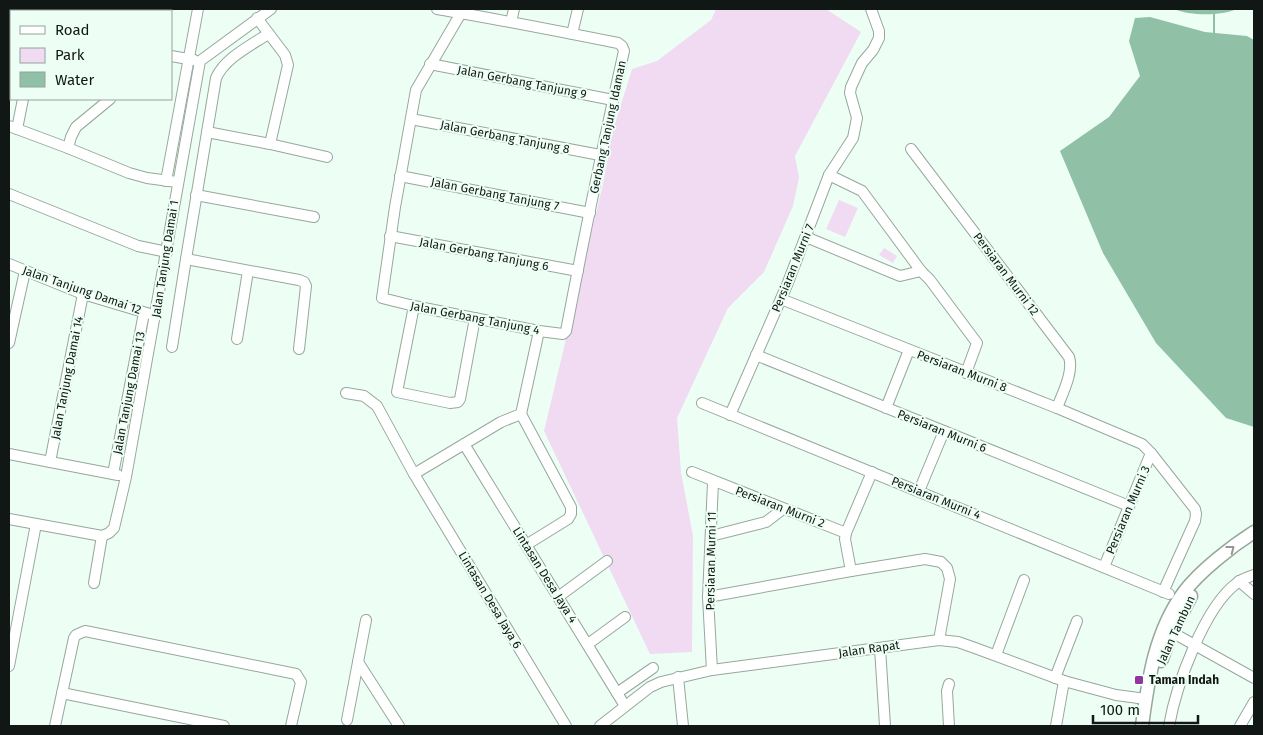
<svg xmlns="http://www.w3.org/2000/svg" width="1263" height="735" font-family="'Fira Sans',sans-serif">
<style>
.green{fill:#f1dbf2}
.water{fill:#90c0a6}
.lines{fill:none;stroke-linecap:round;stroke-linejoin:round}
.stream{stroke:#90c0a6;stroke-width:2}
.minor-casing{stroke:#97a79d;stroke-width:12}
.major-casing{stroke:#97a79d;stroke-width:15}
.minor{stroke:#fff;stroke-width:10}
.major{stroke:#fff;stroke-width:12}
.oneway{stroke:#949795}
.poi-dot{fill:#93349d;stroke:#edfff5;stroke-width:2}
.labels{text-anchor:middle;stroke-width:4;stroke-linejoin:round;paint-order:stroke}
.street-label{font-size:12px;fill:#111714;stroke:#edfff5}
.poi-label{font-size:12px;font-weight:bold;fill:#111714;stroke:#edfff5;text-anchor:start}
</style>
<rect width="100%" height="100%" fill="#edfff5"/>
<!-- green -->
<g class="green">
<path d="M716,9H826L861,32L795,156L799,178L793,206L764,272L728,308L677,418L681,472L693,536L692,652L650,654L544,431L603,184L613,130L632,69L657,61L711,20Z"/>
<path d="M839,200L858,208L845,237L826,229Z"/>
<path d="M884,248L897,256L893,263L879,255Z"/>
</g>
<!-- water -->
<g class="water">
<path d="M1174,9H1237C1221,16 1190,16 1174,9Z"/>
<path d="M1150,17L1205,32L1247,36L1254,40V427L1226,418L1156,343L1103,253L1060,151L1109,117L1140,76L1129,41L1135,18Z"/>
</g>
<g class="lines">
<!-- stream -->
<path class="stream" d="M1214,33V13"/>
<defs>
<g id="minor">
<path d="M437,9C498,19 558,31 618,43L622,46L624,51C603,144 584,237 566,331L563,334L539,331L414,306L382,298L395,207L416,90L461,13"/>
<path d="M88,11V9"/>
<path d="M257,18L285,55L288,65L270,144"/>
<path d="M9,20L11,21"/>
<path d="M511,22L514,9"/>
<path d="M268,34C250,46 225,58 216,78L186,259L299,280L304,282L306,286L299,349"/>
<path d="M572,34L578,9"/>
<path d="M171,56L194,60"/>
<path d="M430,64L613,100"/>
<path d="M411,119L600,155"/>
<path d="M9,126L68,148L129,173L147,178L177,182"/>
<path d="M17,129L23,99"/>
<path d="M207,132L270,144L327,157"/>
<path d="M68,148L71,137L76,127L110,99"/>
<path d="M911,149L1069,357C1074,372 1062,394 1057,408"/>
<path d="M829,175L862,191L921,271"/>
<path d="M400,176L590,213"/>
<path d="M166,181L198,9"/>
<path d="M9,194L138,246L167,252"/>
<path d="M196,195L314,217"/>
<path d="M390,236L578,271"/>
<path d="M806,237L900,276L921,271L930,280L977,343L966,373"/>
<path d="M9,264L83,294L150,314"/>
<path d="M781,299L1057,408L1142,444L1151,453L1195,509L1196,514L1195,521L1163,592"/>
<path d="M414,306L397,392L450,403L458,402L460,399L475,318"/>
<path d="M237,339L248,271"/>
<path d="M9,343L25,271"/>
<path d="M172,347L186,259"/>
<path d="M756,355L1129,506"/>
<path d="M346,393L364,396L377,406L414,474L566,726"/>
<path d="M702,403L1169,594"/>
<path d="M886,408L909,350"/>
<path d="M521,414L571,507V514L568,519L526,545"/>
<path d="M521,414L539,331"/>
<path d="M730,415L787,285L829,175L853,138L857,118L850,93L851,87L862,63L873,50L879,38V31L871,9"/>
<path d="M464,444L625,706"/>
<path d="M9,454L118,475"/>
<path d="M50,462L83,294"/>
<path d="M692,472L846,533"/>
<path d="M113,474L144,313"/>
<path d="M414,474L501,422L521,414"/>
<path d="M919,491L944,431"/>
<path d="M9,519L102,536"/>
<path d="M102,536L109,533L114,528L126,477L200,61L271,9"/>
<path d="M711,536L766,522L783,509"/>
<path d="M1104,567L1151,453"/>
<path d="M851,571L845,539L846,533L872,472"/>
<path d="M1239,581L1254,594"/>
<path d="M94,583L102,536"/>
<path d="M558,597L607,561"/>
<path d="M708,597L851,571L925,559L941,562L947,568L950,579L939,640"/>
<path d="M1166,629L1254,678"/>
<path d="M588,644L625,617"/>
<path d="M880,648L885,726"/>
<path d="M996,655L1024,580"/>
<path d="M358,662L399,726"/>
<path d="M9,666L36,524"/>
<path d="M712,670L708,597L713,482"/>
<path d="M678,677L683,726"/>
<path d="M1055,678L1077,621"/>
<path d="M62,693L224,726"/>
<path d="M617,693L653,668"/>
<path d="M347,720L366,620"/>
<path d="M55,726L74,638L76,635L85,631L296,674L301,682L291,726"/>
<path d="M600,726L650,687L661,682L712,670L939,640L958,642L975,648L1064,681L1116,695L1146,699"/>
<path d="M949,726L947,691L949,684"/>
<path d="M1056,726L1064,681"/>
<path d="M1169,726C1176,686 1204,607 1237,583C1242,579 1248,577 1254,575"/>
<path d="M1240,726L1254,702"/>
</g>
<g id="major">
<path d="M1161,661L1172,632L1191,596"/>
<path d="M1142,726C1148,680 1155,631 1184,592C1200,571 1232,546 1254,532"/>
</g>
</defs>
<!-- minor casing -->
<use href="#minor" class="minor-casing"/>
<!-- major casing -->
<use href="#major" class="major-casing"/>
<!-- minor -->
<use href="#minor" class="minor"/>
<!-- major -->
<use href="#major" class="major"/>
</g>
<!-- one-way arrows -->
<defs><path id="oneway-chevron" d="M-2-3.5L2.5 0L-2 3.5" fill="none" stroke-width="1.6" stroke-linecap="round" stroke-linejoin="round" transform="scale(1.25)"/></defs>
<use class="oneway" href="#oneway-chevron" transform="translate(1231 549) rotate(-38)"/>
<!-- markers -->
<rect class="poi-dot" x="1134" y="675" width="10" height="10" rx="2.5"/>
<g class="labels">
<!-- street labels -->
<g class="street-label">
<text transform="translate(522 82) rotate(11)" y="4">Jalan Gerbang Tanjung 9</text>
<text transform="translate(608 127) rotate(-78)" y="4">Gerbang Tanjung Idaman</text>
<text transform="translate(505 137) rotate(11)" y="4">Jalan Gerbang Tanjung 8</text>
<text transform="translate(495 194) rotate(11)" y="4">Jalan Gerbang Tanjung 7</text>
<text transform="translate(484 254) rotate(11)" y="4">Jalan Gerbang Tanjung 6</text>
<text transform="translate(165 259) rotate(-81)" y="4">Jalan Tanjung Damai 1</text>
<text transform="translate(793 268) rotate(-68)" y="4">Persiaran Murni 7</text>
<text transform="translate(1006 274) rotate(53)" y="4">Persiaran Murni 12</text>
<text transform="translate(82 290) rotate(19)" y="4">Jalan Tanjung Damai 12</text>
<text transform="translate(475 318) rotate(11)" y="4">Jalan Gerbang Tanjung 4</text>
<text transform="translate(962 371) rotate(21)" y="4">Persiaran Murni 8</text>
<text transform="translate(67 378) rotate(-79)" y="4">Jalan Tanjung Damai 14</text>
<text transform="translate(129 393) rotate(-79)" y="4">Jalan Tanjung Damai 13</text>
<text transform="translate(942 431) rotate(22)" y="4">Persiaran Murni 6</text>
<text transform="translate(936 498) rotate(22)" y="4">Persiaran Murni 4</text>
<text transform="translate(780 507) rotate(21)" y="4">Persiaran Murni 2</text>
<text transform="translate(1128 510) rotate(-67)" y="4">Persiaran Murni 3</text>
<text transform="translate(711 561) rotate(-89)" y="4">Persiaran Murni 11</text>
<text transform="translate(545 575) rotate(58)" y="4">Lintasan Desa Jaya 4</text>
<text transform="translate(490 600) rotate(59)" y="4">Lintasan Desa Jaya 6</text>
<text transform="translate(1176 630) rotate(-65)" y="4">Jalan Tambun</text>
<text transform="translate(869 649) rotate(-8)" y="4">Jalan Rapat</text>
</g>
<!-- poi labels -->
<g class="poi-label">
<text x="1149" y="684">Taman Indah</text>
</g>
</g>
<!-- border -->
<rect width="1263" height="735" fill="none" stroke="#111714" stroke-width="20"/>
<!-- legend -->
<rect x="10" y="10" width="162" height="90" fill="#edfff5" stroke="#95a29b"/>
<rect x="20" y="26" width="25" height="8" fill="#ffffff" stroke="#95a29b"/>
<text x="55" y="35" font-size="15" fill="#111714">Road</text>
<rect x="20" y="48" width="25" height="15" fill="#f1dbf2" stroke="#95a29b"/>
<text x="55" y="60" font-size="15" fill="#111714">Park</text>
<rect x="20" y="72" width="25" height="15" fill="#90c0a6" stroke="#95a29b"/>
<text x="55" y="85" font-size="15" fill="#111714">Water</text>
<!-- scale -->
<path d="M1093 715v8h105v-8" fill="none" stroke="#111714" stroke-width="2.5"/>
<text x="1100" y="715" font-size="15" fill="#111714" stroke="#edfff5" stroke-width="4" paint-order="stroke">100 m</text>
</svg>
